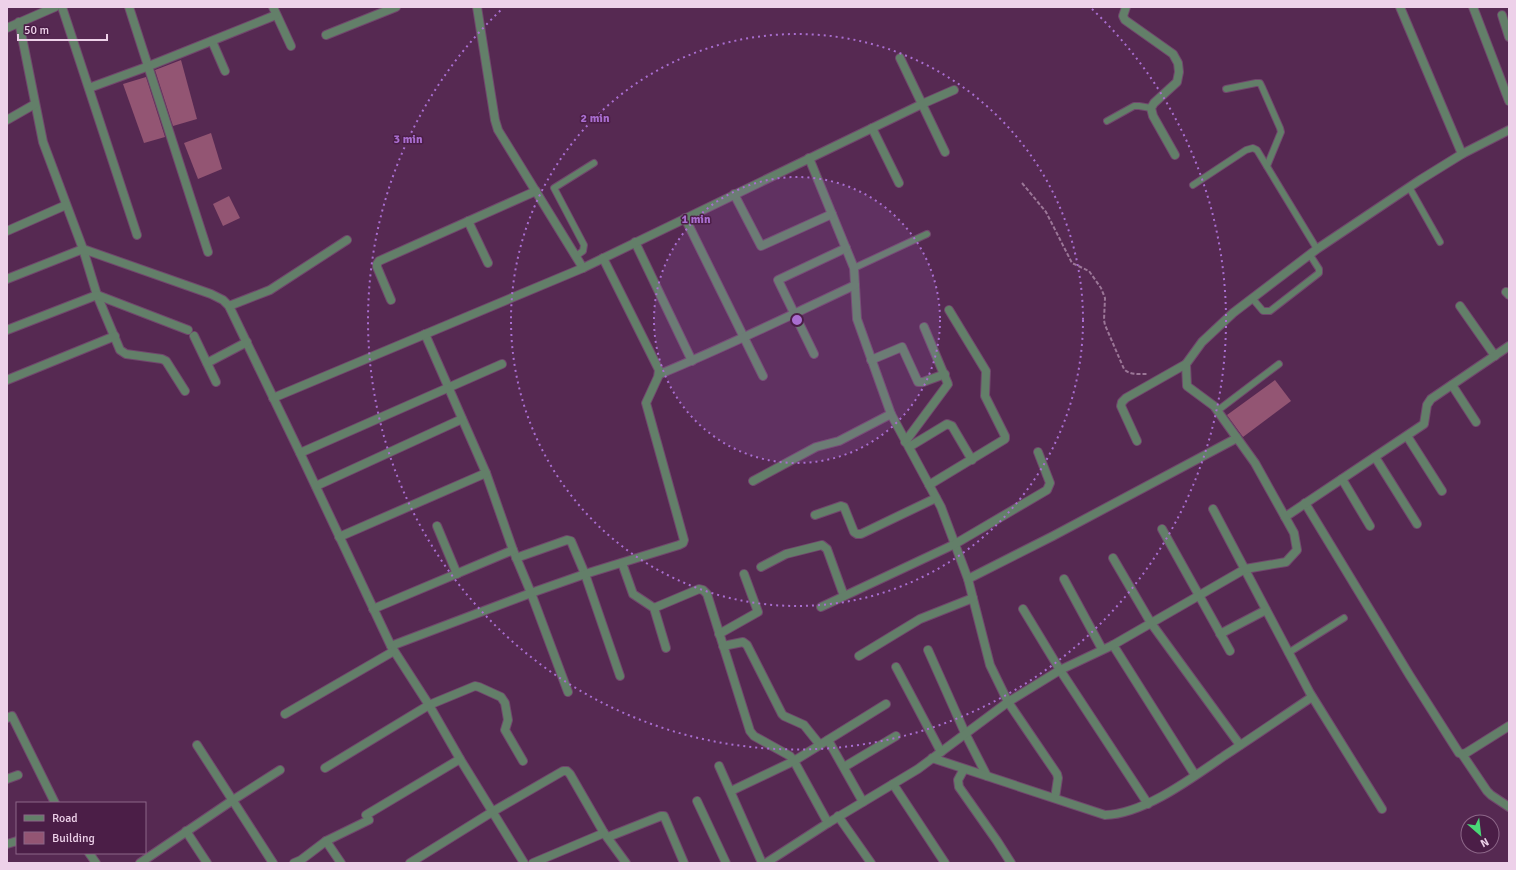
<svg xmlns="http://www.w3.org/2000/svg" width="1516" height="870" font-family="Signika,sans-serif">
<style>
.building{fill:#935573}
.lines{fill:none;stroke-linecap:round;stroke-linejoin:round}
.lane-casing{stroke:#71476d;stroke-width:8}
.street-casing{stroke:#71476d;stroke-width:10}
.path{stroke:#9b7697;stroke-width:2;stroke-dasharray:4 2;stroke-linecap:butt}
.lane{stroke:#637f69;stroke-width:6}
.street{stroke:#637f69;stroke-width:8}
.ring{fill:none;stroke:#a96ed0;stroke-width:2;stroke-dasharray:2 4}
.centre{fill:#a96ed0;stroke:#4b1e47;stroke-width:2}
.ring-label{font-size:12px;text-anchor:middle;font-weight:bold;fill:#a96ed0;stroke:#4b1e47;stroke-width:3;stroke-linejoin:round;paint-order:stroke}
</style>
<rect width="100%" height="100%" fill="#562952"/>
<!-- building -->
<g class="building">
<path d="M181,60L197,119L173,126L155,70Z"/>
<path d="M146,77L165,137L144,143L123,84Z"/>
<path d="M211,133L222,169L198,179L184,143Z"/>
<path d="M229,196L240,218L223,226L213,204Z"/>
<path d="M1275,380L1291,401L1243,437L1227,415Z"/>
</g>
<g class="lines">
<defs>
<g id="lane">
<path d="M1226,89L1256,83H1260L1262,87L1280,128L1281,132L1267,166"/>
<path d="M1107,121L1134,106H1139L1151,108"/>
<path d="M1193,185L1246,150L1253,148L1257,150L1317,249"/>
<path d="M1409,187L1440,242"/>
<path d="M576,256L583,251L584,245L554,188L594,163"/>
<path d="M854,268L927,234"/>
<path d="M1252,298L1263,311H1270L1319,273V269L1310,255"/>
<path d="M1217,411L1279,364"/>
<path d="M1288,653L1344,618"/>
</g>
<g id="street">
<path d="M62,7L137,235"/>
<path d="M129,7L208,252"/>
<path d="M273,7L291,46"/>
<path d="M477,7L495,120L498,130L583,268"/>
<path d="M1126,7L1123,16L1125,20L1173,54L1178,63L1179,72L1177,82L1154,103L1151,108L1153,116L1175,155"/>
<path d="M1400,7L1462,154"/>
<path d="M1473,7L1509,101"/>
<path d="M1502,15L1509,37"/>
<path d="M19,22L43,142L83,249L97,295L120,350L126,354L162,359L166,361L185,391"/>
<path d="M7,28L55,7"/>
<path d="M326,35L396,7"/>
<path d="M212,41L225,71"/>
<path d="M900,58L945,152"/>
<path d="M89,88L149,66L276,15"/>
<path d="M7,120L35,104"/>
<path d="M872,128L899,183"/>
<path d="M809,158L854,268L857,319L891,414L941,507L968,579L990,665L1008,702L1057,774L1058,778L1055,798"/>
<path d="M734,194L761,246L832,214"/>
<path d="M685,218L763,376"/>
<path d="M468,221L488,263"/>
<path d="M7,231L66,205"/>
<path d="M635,242L692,361"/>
<path d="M7,279L83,249L211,294L223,300L229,306L300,453L391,646L429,705L460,759L524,863"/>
<path d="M1506,292L1509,295"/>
<path d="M391,300L377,267V264L379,261L536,191"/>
<path d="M229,306L270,290L347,240"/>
<path d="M1460,306L1495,356"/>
<path d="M7,330L97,295L188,330"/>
<path d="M425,334L486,473L513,550L531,593L568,692"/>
<path d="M194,336L216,382"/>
<path d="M814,354L778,280L846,248"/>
<path d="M871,360L902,347L918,382H923L945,374"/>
<path d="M207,363L247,342"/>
<path d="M660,374C726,347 791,315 855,285"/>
<path d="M7,380L115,336"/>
<path d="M1452,385L1476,422"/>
<path d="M273,398L583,268L922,104L954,90"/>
<path d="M1407,436L1442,491"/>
<path d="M1137,441L1121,406L1122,402L1126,398L1186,364"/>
<path d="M905,442L948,384L924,327"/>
<path d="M909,447L947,424L952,426L972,460"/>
<path d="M300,453L502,364"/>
<path d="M1375,457L1417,524"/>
<path d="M1342,479L1370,526"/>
<path d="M753,481L816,447L839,441L891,414"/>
<path d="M929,485L1005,439V436L985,396L986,371L949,310"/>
<path d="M316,486L462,419"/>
<path d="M1305,503L1410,676L1459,753L1462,754L1466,753L1509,726"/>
<path d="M1213,509L1310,693L1382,809"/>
<path d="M815,515L841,506L844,507L854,532L857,534H861L936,498"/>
<path d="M1285,517L1424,424L1427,405L1431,399L1509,346"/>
<path d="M437,526L457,574"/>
<path d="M1162,529L1230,651"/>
<path d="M339,537L486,473"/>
<path d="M516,558L567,540L571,541L585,574L620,676"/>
<path d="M1113,558L1151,623L1240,745"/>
<path d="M622,563L633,594L654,608L666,648"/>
<path d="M761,567L786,554L822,545L827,549L844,596"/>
<path d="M968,579L1053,536L1237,438"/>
<path d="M1064,579L1102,649"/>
<path d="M821,607L955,544L1047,490L1050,483L1038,452"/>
<path d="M654,608L699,589L703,590L707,594L750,731L754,736L790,756L794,761L828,823"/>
<path d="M373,609L513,550"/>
<path d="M1023,609L1060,670L1148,804"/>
<path d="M719,634L758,612L744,574"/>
<path d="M1220,634L1266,610"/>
<path d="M1113,645L1195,775"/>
<path d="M391,646L531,593L585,574L679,545L683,543L684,540L646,403L658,377L659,370L603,258"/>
<path d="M723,646L743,642L747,645L782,714L784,716L804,725L820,745"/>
<path d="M928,650L965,733L987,776"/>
<path d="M859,656L920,619L973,598"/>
<path d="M896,667L941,752"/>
<path d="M285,714L394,651"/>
<path d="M7,718L12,716L55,803"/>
<path d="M828,740L863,802"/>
<path d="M197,745L273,863"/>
<path d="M1462,754L1487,791L1491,795L1509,807"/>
<path d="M932,758L1105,815C1144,814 1192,778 1224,756C1253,737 1282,717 1312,697"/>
<path d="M719,766L762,863"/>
<path d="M844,767L896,736"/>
<path d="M325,768L429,705L475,686L479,687L501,697L505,703L508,720L505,730L523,761"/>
<path d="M964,769L958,780L959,787L997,841L1011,863"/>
<path d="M7,779L18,775"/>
<path d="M893,784L945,863"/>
<path d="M731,791L794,761L886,704"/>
<path d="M697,801L726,863"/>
<path d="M366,815L460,759"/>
<path d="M838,816L871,863"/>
<path d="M186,831L207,863"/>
<path d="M608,837L661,816H664L684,863"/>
<path d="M326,841L341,863"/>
<path d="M7,844L17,841"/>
<path d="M89,853L96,863"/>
<path d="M140,863L233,800L280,770"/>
<path d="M294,863L301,860L326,841L369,820"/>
<path d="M410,863L492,812L563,771H567L570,774L604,833L626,863"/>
<path d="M533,863L604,833"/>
<path d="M766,863L828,823L918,769L1008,702L1060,670L1113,645L1245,569L1286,562L1297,550L1294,533L1255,463L1214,406L1187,386L1186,364L1202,342L1233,313L1317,249L1420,180L1462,154L1509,130"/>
</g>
</defs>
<!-- lane casing -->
<use href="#lane" class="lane-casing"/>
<!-- street casing -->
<use href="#street" class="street-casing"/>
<!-- path -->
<path class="path" d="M1022,183L1046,212L1072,263L1089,271L1101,288L1105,298L1104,320L1105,325L1124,369C1129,375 1139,374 1147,374"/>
<!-- lane -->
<use href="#lane" class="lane"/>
<!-- street -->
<use href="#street" class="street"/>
</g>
<!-- distance rings -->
<circle cx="797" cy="320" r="143" fill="#a96ed0" fill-opacity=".12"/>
<g class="ring">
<circle cx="797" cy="320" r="143"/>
<circle cx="797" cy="320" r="286"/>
<path d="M1092 9A429 429 0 1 1 502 9"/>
</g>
<circle cx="797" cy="320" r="6" class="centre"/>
<g class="ring-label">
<text x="595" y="122">2 min</text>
<text x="408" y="143">3 min</text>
<text x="696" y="223">1 min</text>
</g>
<!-- border -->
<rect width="1516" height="870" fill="none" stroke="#edd1e9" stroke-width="16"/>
<!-- legend -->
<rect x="16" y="802" width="130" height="52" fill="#4b1e47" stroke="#8c6688"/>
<rect x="24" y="815" width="20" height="6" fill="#637f69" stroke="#8c6688"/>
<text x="52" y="822" font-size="12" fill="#edd1e9">Road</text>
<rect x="24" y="832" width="20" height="12" fill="#935573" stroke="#8c6688"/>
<text x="52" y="842" font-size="12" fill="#edd1e9">Building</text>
<!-- north arrow -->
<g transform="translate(1480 834) rotate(152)"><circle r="19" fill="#4b1e47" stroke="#8c6688"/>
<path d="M0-3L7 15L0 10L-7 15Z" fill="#4ad777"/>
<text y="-6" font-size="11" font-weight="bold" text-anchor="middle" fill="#edd1e9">N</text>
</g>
<!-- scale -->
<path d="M18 34v6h89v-6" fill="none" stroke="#edd1e9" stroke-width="2"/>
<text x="24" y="34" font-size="12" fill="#edd1e9" stroke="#4b1e47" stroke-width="3" paint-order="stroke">50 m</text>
</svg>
